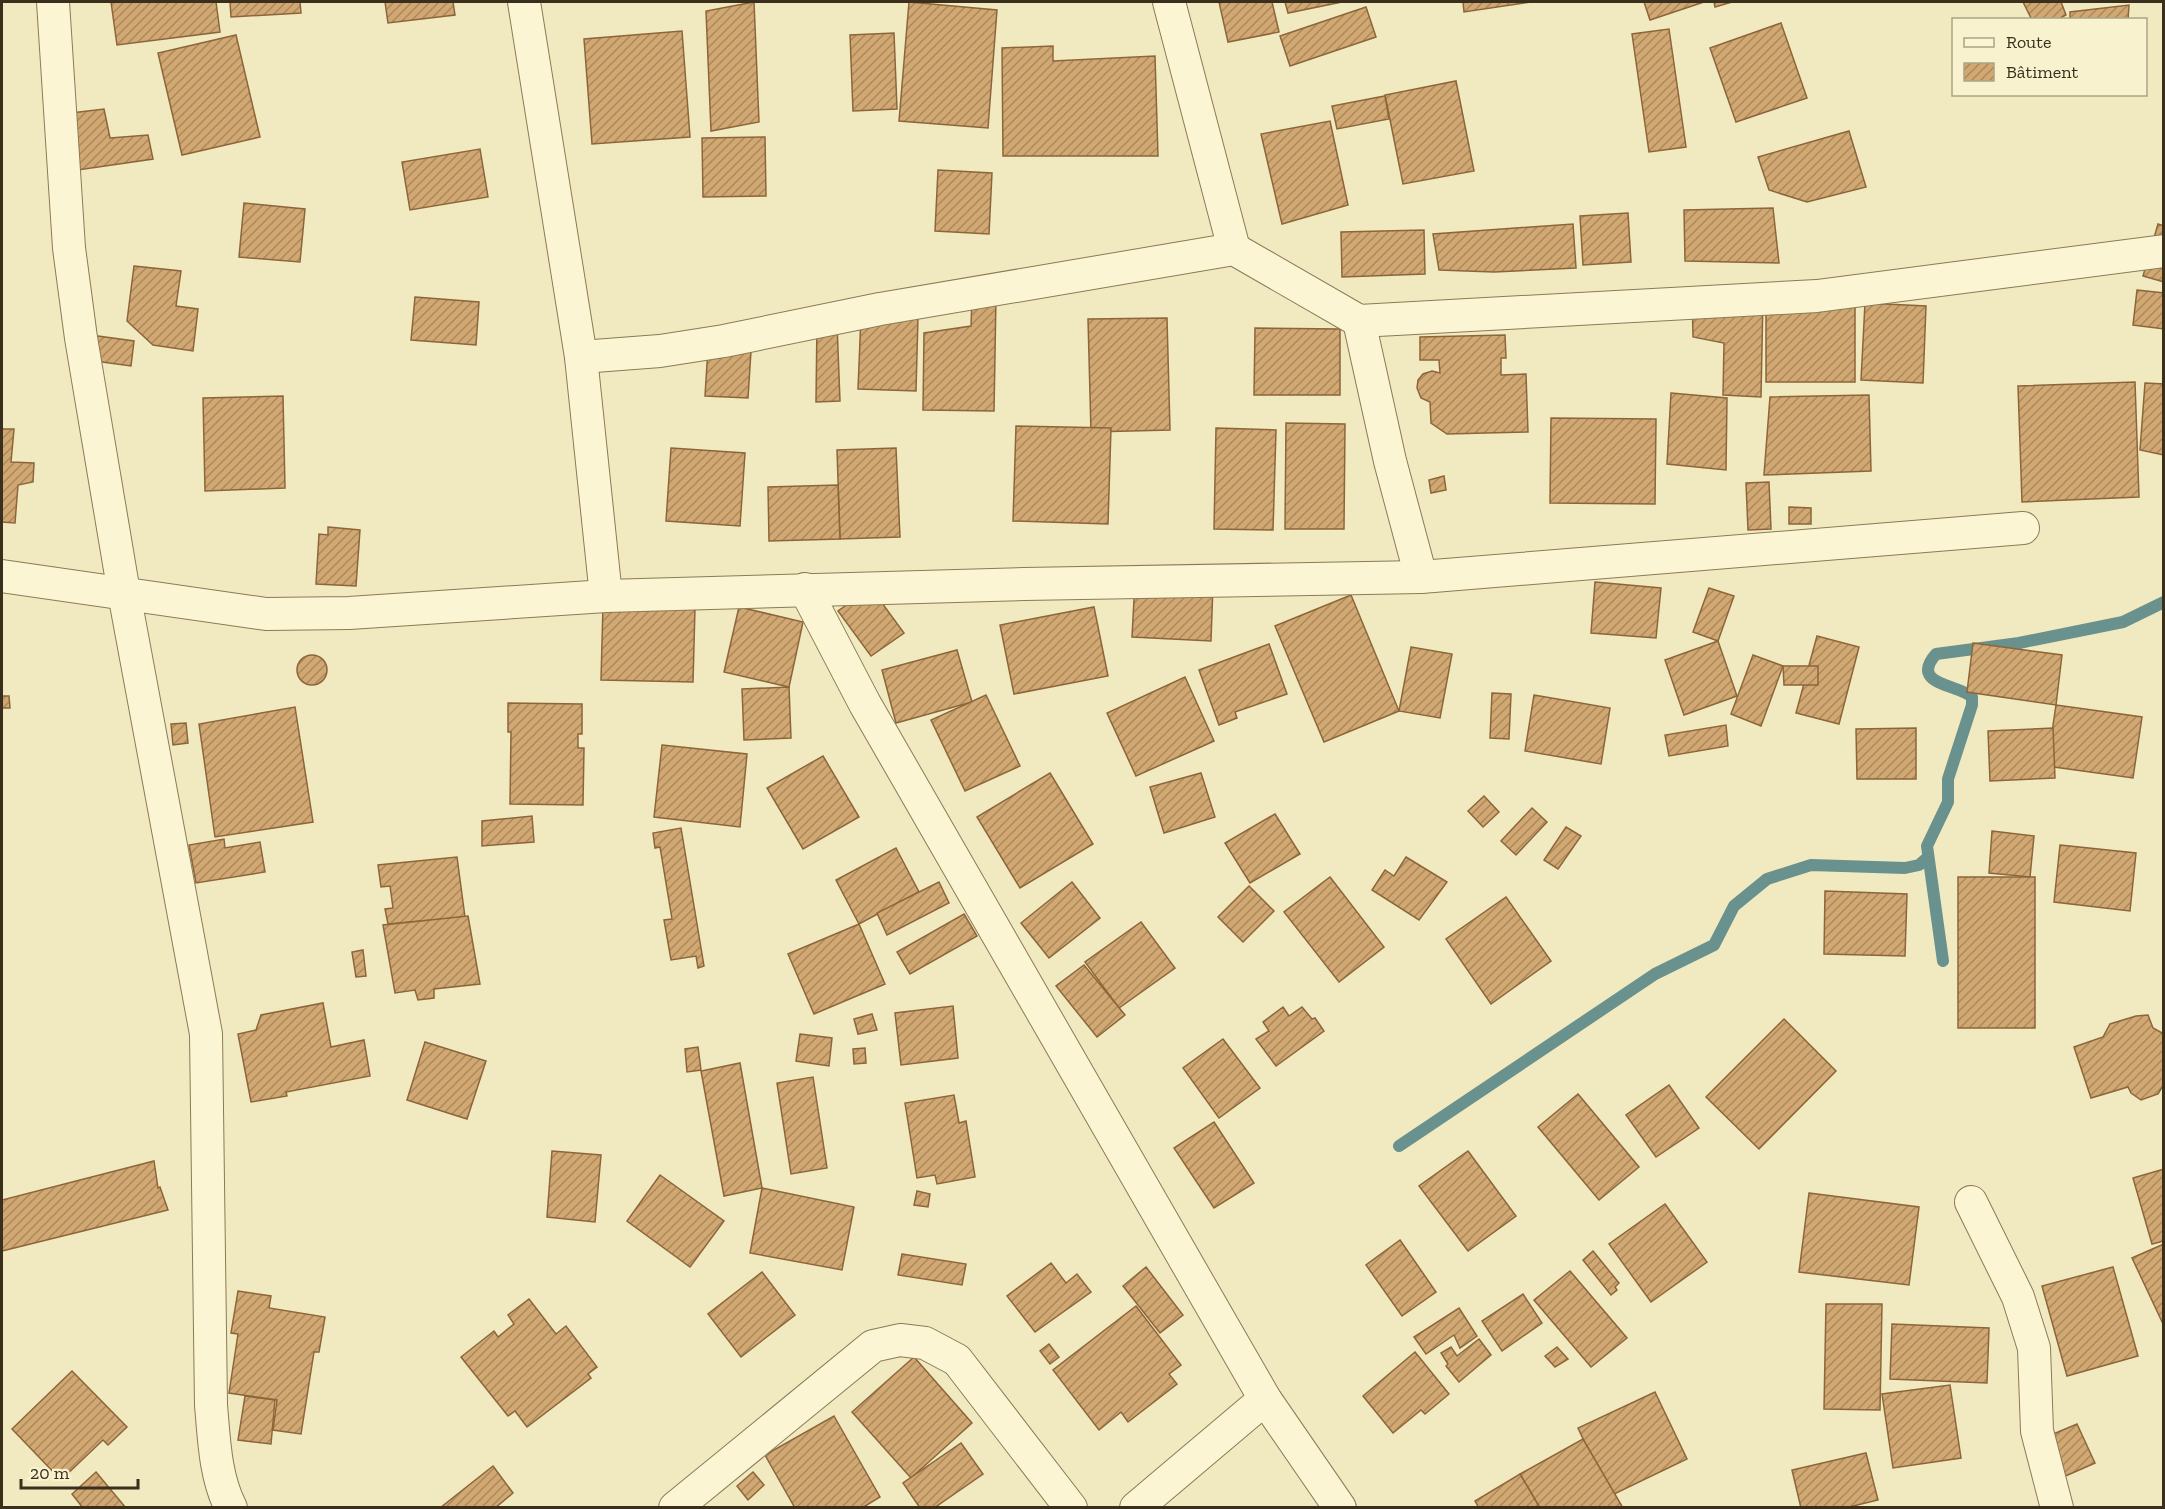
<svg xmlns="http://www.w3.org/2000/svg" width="2165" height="1509" font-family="'Zilla Slab',serif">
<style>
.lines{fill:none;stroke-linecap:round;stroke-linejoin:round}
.stream{stroke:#69918d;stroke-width:12}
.building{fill:url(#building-hatch);stroke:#8c663a;stroke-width:1.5}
.street-casing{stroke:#8b7a56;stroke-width:34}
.street{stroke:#fbf5d3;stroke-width:32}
</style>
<defs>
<pattern id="building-hatch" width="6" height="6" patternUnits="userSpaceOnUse" patternTransform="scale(1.5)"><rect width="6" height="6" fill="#d2a872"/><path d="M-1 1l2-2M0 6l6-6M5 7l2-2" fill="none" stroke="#ab895d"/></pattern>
</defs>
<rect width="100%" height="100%" fill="#f1e9bf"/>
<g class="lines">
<!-- stream -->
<g class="stream">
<path d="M1943,961L1927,846L1948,802V779L1972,705V697C1958,684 1909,685 1936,654L2019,643L2123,622L2164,602"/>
<path d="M1399,1146L1655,974L1714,945L1734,906L1767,879L1811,865L1905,868L1919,865L1927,858"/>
</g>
</g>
<!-- building -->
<g class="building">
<path d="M111,2H216L220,32L117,45Z"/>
<path d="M230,2H300L301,13L231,17Z"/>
<path d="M385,2H453L455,15L388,23Z"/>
<path d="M754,2L759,122L711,131L706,11Z"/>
<path d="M909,2L997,10L988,128L899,121Z"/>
<path d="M1219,2H1272L1279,32L1228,42Z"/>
<path d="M1285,2H1342L1288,13Z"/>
<path d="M1463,2H1531L1464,12Z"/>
<path d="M1644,2H1704L1650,20Z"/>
<path d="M1714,2H1732L1715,7Z"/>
<path d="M2023,2H2061L2066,15L2057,20H2032Z"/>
<path d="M2129,5L2128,20H2070V12Z"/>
<path d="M1366,7L1376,37L1290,66L1280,36Z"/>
<path d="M1781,23L1807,98L1736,122L1710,48Z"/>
<path d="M1669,29L1686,147L1649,152L1632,34Z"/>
<path d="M682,31L690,137L592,144L584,39Z"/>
<path d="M894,33L897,109L853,111L850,35Z"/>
<path d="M236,35L260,137L182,155L158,53Z"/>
<path d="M1053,46V61L1155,56L1158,156H1003L1002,48Z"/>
<path d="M1456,81L1474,171L1403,184L1385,95Z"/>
<path d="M1385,96L1389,119L1337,129L1332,106Z"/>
<path d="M104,109L110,138L148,135L153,159L71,171L63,114Z"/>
<path d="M1330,121L1348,205L1282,224L1261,134Z"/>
<path d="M1849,131L1866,187L1807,202L1769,190L1758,157Z"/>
<path d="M765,137L766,196L703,197L702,138Z"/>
<path d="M480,149L488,197L410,210L402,162Z"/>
<path d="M938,170L992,173L989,234L935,231Z"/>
<path d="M244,203L305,209L300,262L239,257Z"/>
<path d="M1773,208L1779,263L1685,261L1684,210Z"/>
<path d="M1628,213L1631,262L1583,265L1580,216Z"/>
<path d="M1573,224L1576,268L1494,272L1439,270L1433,234Z"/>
<path d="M2158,224L2164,226V282L2143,276Z"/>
<path d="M1424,230L1425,274L1342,277L1341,232Z"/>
<path d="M134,266L181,271L176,306L198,309L193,351L153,345L127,321Z"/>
<path d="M2137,290L2164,293V329L2133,325Z"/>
<path d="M1692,291L1763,297L1761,397L1723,395L1724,343L1693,337Z"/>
<path d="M415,297L479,302L476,345L411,340Z"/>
<path d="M996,297L994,411L923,410L924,333L971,326L972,298Z"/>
<path d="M1865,303L1926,306L1923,383L1861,380Z"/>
<path d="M1766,305L1855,306V382H1766Z"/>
<path d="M861,316L918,317L916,391L858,389Z"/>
<path d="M1167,318L1170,430L1091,432L1088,319Z"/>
<path d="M817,321L837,324L840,401L816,402Z"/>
<path d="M1255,328L1340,329V395H1254Z"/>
<path d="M76,333L134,341L131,366L73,358Z"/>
<path d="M1505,335L1506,358H1501V375L1526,374L1528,432L1447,434L1431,423L1430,402L1421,398L1417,388L1418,380L1423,374L1432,371L1440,373L1439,360H1420V337Z"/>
<path d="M708,348L751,351L748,398L705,396Z"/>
<path d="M2135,382L2139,497L2022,502L2018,386Z"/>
<path d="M2145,383L2164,384V455L2140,450Z"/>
<path d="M1671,393L1727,398L1726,470L1667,464Z"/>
<path d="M1869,395L1871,471L1764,475L1770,397Z"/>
<path d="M283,396L285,488L205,491L203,398Z"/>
<path d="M1551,418L1656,419L1655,504L1550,503Z"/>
<path d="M1286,423L1345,424L1344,529H1285Z"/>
<path d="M1016,426L1111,428L1108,524L1013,521Z"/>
<path d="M1216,428L1276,430L1273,530L1214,529Z"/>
<path d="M2,429H14L11,462L34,463L33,482L18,485L15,523L2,522Z"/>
<path d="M671,448L745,453L740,526L666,521Z"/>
<path d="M896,448L900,537L840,539L837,450Z"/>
<path d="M1444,476L1446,490L1431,493L1429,480Z"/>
<path d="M1769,482L1771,529L1748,530L1746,483Z"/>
<path d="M838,485L840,539L769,541L768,487Z"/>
<path d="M1789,507L1811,508V524H1789Z"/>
<path d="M328,527L360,530L356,586L316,584L319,534L328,535Z"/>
<path d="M1135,581L1213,584L1211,641L1132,637Z"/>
<path d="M1595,582L1661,588L1656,638L1591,633Z"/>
<path d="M871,588L904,633L871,656L838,611Z"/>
<path d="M1709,588L1734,596L1718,641L1693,632Z"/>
<path d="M1351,595L1399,711L1324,742L1275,626Z"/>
<path d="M603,605L695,608L693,682L601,680Z"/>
<path d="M739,607L803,622L789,687L724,672Z"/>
<path d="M1094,607L1108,676L1014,694L1000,625Z"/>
<path d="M1817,636L1859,647L1839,724L1796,713Z"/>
<path d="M1718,641L1737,696L1684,715L1665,660Z"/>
<path d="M1973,643L2062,655L2056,705L1967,692Z"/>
<path d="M1269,644L1287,694L1235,712L1237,718L1219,725L1199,670Z"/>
<path d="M1411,647L1452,654L1440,718L1399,711Z"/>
<path d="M957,650L972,702L896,723L882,670Z"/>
<path d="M1753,655L1783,666L1761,726L1731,714Z"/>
<circle cx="312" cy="670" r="15"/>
<path d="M1783,666H1818V685H1784Z"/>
<path d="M1185,677L1214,741L1136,776L1107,713Z"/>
<path d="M789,687L791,738L744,740L742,689Z"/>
<path d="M1492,693L1511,694L1509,739L1490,738Z"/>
<path d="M986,695L1020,766L965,791L931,720Z"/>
<path d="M1534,695L1610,708L1601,764L1525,751Z"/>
<path d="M2,696H9L10,708H2Z"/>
<path d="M508,703L582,704V734H578V748H584L583,805L510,804L511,732H508Z"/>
<path d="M2056,705L2142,717L2133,778L2047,766Z"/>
<path d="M295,707L313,822L215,837L199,724Z"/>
<path d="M186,723L188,743L173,745L171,724Z"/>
<path d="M1726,725L1728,746L1669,756L1665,735Z"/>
<path d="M1916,728V779H1857L1856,729Z"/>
<path d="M2053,728L2055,778L1990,781L1988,731Z"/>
<path d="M662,745L747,754L740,827L654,817Z"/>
<path d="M823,756L859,817L803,849L767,788Z"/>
<path d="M1050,773L1093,844L1020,888L977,817Z"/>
<path d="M1201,773L1215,817L1164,833L1150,787Z"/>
<path d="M1484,796L1499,812L1483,827L1468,811Z"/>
<path d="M1532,808L1547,822L1516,855L1501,841Z"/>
<path d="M1275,814L1300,854L1250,883L1225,843Z"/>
<path d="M532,816L534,842L482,846V821Z"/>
<path d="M1566,827L1581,836L1558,869L1544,860Z"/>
<path d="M681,828L704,966L698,968L696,956L671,960L664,920L672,919L660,847L655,848L653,833Z"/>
<path d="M1992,831L2034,836L2030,877L1989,873Z"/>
<path d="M224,839L225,848L260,842L265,872L196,883L189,845Z"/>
<path d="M2060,845L2136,853L2130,911L2054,902Z"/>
<path d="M896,848L919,892L859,924L836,880Z"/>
<path d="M457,857L465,917L388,924L385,909L393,908L390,886L381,887L378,865Z"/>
<path d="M1406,857L1447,882L1419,920L1372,890L1385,870L1394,876Z"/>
<path d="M1330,877L1384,947L1339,982L1284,912Z"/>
<rect x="1958" y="877" width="77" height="151"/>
<path d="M939,882L949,903L887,935L877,913Z"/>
<path d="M1072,882L1100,918L1049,958L1021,923Z"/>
<path d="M1249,886L1274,911L1243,942L1218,917Z"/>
<path d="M1825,891L1907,894L1905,956L1824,954Z"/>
<path d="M1506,897L1551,961L1491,1004L1446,939Z"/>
<path d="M964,914L977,936L910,974L897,952Z"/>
<path d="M468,916L480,984L434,989V998L418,1000L415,990L395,993L383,925Z"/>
<path d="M1141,922L1175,968L1119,1008L1085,962Z"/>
<path d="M859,924L885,984L814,1014L788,954Z"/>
<path d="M363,950L366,976L356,977L352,952Z"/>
<path d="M1084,965L1125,1015L1097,1037L1056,986Z"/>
<path d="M323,1003L331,1047L364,1040L370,1076L286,1092L287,1096L251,1102L238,1034L256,1030L261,1015Z"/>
<path d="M953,1006L958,1058L901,1065L895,1013Z"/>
<path d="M1283,1007L1289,1016L1302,1007L1312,1019L1315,1018L1324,1031L1276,1066L1256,1039L1269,1031L1263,1022Z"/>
<path d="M872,1014L877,1030L858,1034L854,1019Z"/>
<path d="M2148,1015L2153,1028L2164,1034V1084L2158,1094L2141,1100L2131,1093L2128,1087L2091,1098L2074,1047L2103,1037L2110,1024L2136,1016Z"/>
<path d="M1784,1019L1836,1071L1759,1149L1706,1097Z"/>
<path d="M800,1034L832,1038L829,1066L796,1061Z"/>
<path d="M1223,1039L1260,1088L1219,1118L1183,1068Z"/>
<path d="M425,1042L486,1061L467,1119L407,1100Z"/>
<path d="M698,1047L701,1070L687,1072L685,1049Z"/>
<path d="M865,1048L866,1063L854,1064L853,1049Z"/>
<path d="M740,1063L762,1188L724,1196L701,1071Z"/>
<path d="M813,1077L827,1168L791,1174L777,1083Z"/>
<path d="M1669,1085L1699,1128L1656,1157L1626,1115Z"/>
<path d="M1578,1094L1639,1167L1599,1200L1538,1127Z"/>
<path d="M954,1095L959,1123L966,1121L975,1177L937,1184L935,1175L917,1178L905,1103Z"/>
<path d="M1214,1122L1254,1183L1214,1208L1174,1148Z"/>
<path d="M552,1151L601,1155L595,1222L547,1217Z"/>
<path d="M1468,1151L1516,1216L1468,1251L1419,1186Z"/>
<path d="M154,1161L158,1188L160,1187L168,1210L2,1251V1200Z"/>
<path d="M2164,1169V1241L2152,1244L2133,1178Z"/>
<path d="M660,1175L724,1221L690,1267L627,1221Z"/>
<path d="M762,1188L854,1207L842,1270L750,1253Z"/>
<path d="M917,1191L930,1194L928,1207L914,1205Z"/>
<path d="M1809,1193L1919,1207L1909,1285L1799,1272Z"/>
<path d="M1665,1204L1707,1262L1651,1302L1609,1244Z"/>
<path d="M1400,1240L1436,1292L1402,1316L1366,1265Z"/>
<path d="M2164,1244V1326L2132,1258Z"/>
<path d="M1593,1251L1619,1283L1615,1287L1617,1290L1611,1295L1583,1260Z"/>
<path d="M902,1254L966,1264L962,1285L898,1275Z"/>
<path d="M1051,1263L1066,1283L1077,1274L1091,1292L1035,1332L1007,1296Z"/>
<path d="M1146,1267L1183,1315L1160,1333L1123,1286Z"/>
<path d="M2113,1267L2138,1356L2067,1376L2042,1286Z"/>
<path d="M1570,1271L1627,1338L1591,1367L1534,1300Z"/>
<path d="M762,1272L795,1315L741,1357L708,1314Z"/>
<path d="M238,1291L271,1296L269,1308L325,1317L319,1352H314L301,1434L273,1430L277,1400L229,1393L238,1334L231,1333Z"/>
<path d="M1523,1294L1542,1323L1502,1351L1482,1321Z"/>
<path d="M529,1299L556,1334L566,1326L597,1367L588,1374L591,1378L527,1427L515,1411L508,1416L461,1357L494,1331L498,1337L514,1324L508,1315Z"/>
<path d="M1826,1304H1882L1880,1410L1824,1409Z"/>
<path d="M1136,1306L1181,1365L1169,1374L1177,1384L1128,1422L1121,1412L1099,1430L1053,1370Z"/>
<path d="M1459,1308L1477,1336L1460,1348L1454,1335L1426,1354L1414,1337Z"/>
<path d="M1892,1324L1989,1328L1987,1383L1890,1379Z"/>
<path d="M1479,1339L1491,1355L1459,1382L1446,1366L1448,1364L1441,1353L1451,1347L1457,1356Z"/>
<path d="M1049,1344L1059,1357L1050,1364L1040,1351Z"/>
<path d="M1557,1347L1568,1359L1555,1367L1545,1356Z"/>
<path d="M1415,1352L1449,1394L1425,1414L1421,1410L1393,1433L1363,1396Z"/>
<path d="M914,1357L972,1423L911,1478L852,1412Z"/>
<path d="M72,1371L127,1427L108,1445L103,1440L61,1480L12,1429Z"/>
<path d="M1950,1385L1961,1458L1893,1468L1882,1394Z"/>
<path d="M1655,1392L1687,1459L1610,1496L1578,1428Z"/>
<path d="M245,1396L275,1400L271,1444L238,1440Z"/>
<path d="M834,1416L880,1497L862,1508H795L765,1455Z"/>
<path d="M2077,1424L2095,1463L2061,1478L2044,1438Z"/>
<path d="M1583,1439L1623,1508H1540L1520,1474Z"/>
<path d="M961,1443L983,1474L934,1508H920L903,1483Z"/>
<path d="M1866,1453L1878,1500L1845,1508H1801L1792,1470Z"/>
<path d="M493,1466L513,1493L495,1508H440Z"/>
<path d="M96,1472L126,1508H83L72,1494Z"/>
<path d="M753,1472L764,1485L748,1500L737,1486Z"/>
<path d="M1520,1474L1540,1508H1479L1475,1501Z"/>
</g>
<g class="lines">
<defs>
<g id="street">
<path d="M53,2L69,248L81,338L124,593L206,1034L211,1405C214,1439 215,1477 231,1508"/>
<path d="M524,2L581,357L606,596"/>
<path d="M1169,2L1234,249"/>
<path d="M1359,321L1390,461L1421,577"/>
<path d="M581,357L660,351L724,341L880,309L1234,249L1359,321L1817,296L2164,251"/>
<path d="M2,576L266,614L349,613L606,596L1024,584L1421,577L2023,528"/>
<path d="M805,589L865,704L1265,1399L1340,1508"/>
<path d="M1971,1202L2018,1297L2034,1348L2037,1431L2057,1508"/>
<path d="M675,1508L873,1346L900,1340L925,1343L957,1360L1071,1508"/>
<path d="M1136,1508L1265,1399"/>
</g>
</defs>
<!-- street casing -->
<use href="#street" class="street-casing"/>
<!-- street -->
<use href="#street" class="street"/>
</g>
<!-- border -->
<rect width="2165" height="1509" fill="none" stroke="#3a2e1c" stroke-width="6"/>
<!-- legend -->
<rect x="1952" y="18" width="195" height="78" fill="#f8f2cf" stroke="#aca487" stroke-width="1.5"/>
<rect x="1964" y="38" width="30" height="9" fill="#fbf5d3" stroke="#aca487" stroke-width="1.5"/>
<text x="2006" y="48" font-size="18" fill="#3a2e1c">Route</text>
<rect x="1964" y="63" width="30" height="18" fill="url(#building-hatch)" stroke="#aca487" stroke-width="1.5"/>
<text x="2006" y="78" font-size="18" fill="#3a2e1c">Bâtiment</text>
<!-- scale -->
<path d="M21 1479v9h117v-9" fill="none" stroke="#3a2e1c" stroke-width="3"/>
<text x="30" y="1479" font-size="18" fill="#3a2e1c" stroke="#f8f2cf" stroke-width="4.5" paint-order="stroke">20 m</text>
</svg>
